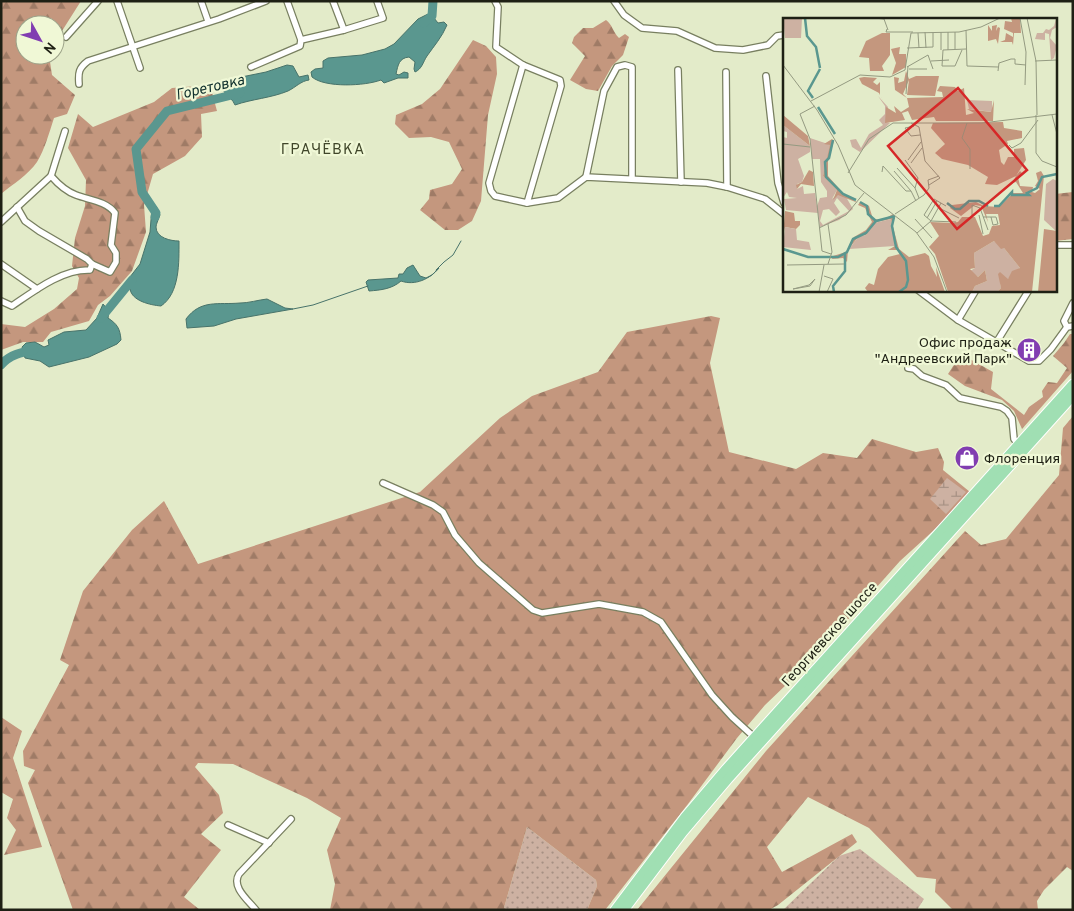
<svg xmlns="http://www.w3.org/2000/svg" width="1074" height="911" font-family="Overpass,sans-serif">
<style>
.grass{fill:url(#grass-dots)}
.forest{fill:url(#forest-firs)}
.wetland{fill:url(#wetland-marsh)}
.water{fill:#5a978f;stroke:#48736a}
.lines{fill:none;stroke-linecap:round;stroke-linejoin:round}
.stream{stroke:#48736a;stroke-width:1}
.river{stroke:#5a978f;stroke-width:9}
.street-casing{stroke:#787f60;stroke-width:8}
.primary-casing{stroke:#fff;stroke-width:11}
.street{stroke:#fff;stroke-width:5.5}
.primary{stroke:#a0dfb3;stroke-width:9}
.labels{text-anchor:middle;stroke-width:4.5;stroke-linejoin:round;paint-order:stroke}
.poi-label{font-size:14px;fill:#1e2014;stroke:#f0f8d6;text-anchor:end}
.street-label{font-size:14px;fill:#1e2014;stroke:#f0f8d6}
.water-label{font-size:15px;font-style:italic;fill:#0f2f2c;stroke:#f0f8d6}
.neighbourhood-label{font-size:15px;letter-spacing:1px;fill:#40462a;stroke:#f0f8d6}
.inset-river{fill:none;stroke:#5a978f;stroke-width:2.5}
.inset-road{fill:none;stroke:#949a81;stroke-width:1}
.view{fill:#d62828;fill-opacity:0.15;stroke:#d62828;stroke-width:2.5}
.inset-edge{fill:none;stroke:#1e2014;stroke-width:2.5}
</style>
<defs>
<pattern id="grass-dots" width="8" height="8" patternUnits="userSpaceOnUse" patternTransform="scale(1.25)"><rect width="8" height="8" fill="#cdb1a2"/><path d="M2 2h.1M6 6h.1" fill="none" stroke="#a69083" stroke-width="1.8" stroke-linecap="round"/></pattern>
<pattern id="forest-firs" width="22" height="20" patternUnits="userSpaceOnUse" patternTransform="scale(1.25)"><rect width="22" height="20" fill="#c4977e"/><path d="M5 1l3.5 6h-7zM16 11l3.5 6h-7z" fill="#9f7b66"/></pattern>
<pattern id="wetland-marsh" width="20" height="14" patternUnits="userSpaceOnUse" patternTransform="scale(1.25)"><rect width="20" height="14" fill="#cdb1a2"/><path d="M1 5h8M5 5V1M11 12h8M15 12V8" fill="none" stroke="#a69083"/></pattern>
</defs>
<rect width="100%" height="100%" fill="#e3ebc9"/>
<!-- grass -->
<g class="grass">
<path d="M527,827L596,880L597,886L587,910H508L504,908Z"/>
<path d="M860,849L924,899L917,910H783L839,856Z"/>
</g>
<!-- forest -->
<g class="forest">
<path d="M1,1H81L55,42V25H25V55H49L52,75L75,95L67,114L54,118C49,133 45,149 37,162C28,175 13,184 1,194Z"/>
<path d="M606,20C612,24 613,32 619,38L625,34L629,37L623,55L612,66L598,91L586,89L570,80L585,56L572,43L574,37L583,28H593Z"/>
<path d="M473,40L486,46L496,57L497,74L488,115L481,201L472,221L458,230H445L420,210L429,199L430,190L452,184L462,169L449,142L431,137L409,138L395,124L396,115L422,104L440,89Z"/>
<path d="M210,85L217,111L201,114L202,137L185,156L153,174L144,205L146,232L132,271L110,296L98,305L89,321L51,332L43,342H23L1,350V324L25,327L54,309L77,289L79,278L72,266L75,238L85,206L86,180L68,148L78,114L93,127L154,102L172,88Z"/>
<path d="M1073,192V239L1055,241V194Z"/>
<path d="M711,316L720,318L710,363L729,452L796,469L823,453L857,458L872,439L916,452L938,448L944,462L943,470L970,492L944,521L900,561L811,661L765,705L737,738L688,804L605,910H587L597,886L596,880L527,827L504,908L508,910H330L335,884L327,850L341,818L307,798L233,764L198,763L195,767L219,795L223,813L201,834L221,850L184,897L200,910H73L28,783L35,770L24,766L23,751L69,665L60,660L83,591L132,530L164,501L198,564L420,492L500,418L532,396L598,372L627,332Z"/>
<path d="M1070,334H1073V371L1022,429L1014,411L1002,400L965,386L948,374L961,354L993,372L991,389L1024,415L1029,407L1043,397L1042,391L1048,382L1057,383L1067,368L1053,356L1064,343Z"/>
<path d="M1073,416V871L1067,867L1044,890L1037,901L1038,910H953L935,892L936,879L917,877L869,828L808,797L767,847L782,872L852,834L857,842L778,905L769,910H637L766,751L965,531L981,545L1006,539L1059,475L1063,428Z"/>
<path d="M1,717L22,731L13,758L42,847L4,855L16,830L7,818L13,799L1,792Z"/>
</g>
<!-- wetland -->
<path class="wetland" d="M947,478L966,492L946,514L930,499Z"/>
<!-- water -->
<g class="water">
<path d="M430,13L438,23L444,22L447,25C442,37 434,46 427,56C423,62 422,69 415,72L414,69L415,62L409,57C399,58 398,65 396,74L399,75L404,72L408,73V78H398L384,83L381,80C365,86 325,88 312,77L311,72L315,69L323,68V61L328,58L362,55L385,49L394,44L418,19Z"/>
<path d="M287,65L293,66L299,77L308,75L309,80C301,81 296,87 288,91C271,98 252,99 235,105C231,95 219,93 222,81L266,72Z"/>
<path d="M156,206L160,215C159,218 156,224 156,227C156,238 171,241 179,241C179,262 180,293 161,306C150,305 132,301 130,289L123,286L140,264L150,232L152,207Z"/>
<path d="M413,265L420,276L426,278L432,275L439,268C430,279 415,286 401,281C392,289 381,290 369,291L366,282L368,280L398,278L399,274H403L407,268Z"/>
<path d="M267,299L285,308L293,309L236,319L214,326L187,328L186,319C201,299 218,305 240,303C249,303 258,300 267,299Z"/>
<path d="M103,304L109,311L108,318C117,324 120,328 121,340L117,344L89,357L49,367L40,361L25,358L22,347L26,343L35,342L44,347L49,345L48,340L64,332L86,330L97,318Z"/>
</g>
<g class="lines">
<!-- stream -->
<g class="stream">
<path d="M436,270L444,262L453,255L461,241"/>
<path d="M293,309L313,305L368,286"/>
</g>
<!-- river -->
<g class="river">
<path d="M424,23L432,16L433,1"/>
<path d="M155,217L156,213L142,192L136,149L167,111L240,93"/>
<path d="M101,318L132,280"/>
<path d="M1,365C9,355 22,352 34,350"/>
</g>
<defs>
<g id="street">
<path d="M117,1L140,68"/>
<path d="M201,1L208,21"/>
<path d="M287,1L301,40"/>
<path d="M333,1L344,30"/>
<path d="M495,1L498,7L496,47L523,65L560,80L561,86L527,203"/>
<path d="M614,1L624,15L642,28L677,31L715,48L743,50L768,45L777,36L784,35"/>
<path d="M66,37L98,1"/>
<path d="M523,65L489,183L491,191L495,196L527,203L558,198L586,177L707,183L727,187L765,199L784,214"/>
<path d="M251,67L300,46L301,40L344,30L383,18L377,1"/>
<path d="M678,70L681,182"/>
<path d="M726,72L727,187"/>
<path d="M766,76L778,183L784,203"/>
<path d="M79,84C78,72 79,68 88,61L219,19L266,1"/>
<path d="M51,176C58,184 65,191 76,195C89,200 106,201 115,213L111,245L116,253V262L110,272L92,264"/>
<path d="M586,177L604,91L617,67L625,65L632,67V179"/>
<path d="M1,222L51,176L65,131"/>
<path d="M1055,245H1073"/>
<path d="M1,264L37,289"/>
<path d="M918,290L958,320L1029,361H1039L1051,349L1067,327L1073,326"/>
<path d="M1,301L12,306C34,291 62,269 90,270L92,264L87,259L39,231L25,221L17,207"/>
<path d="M958,320L976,290"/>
<path d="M1067,327L1064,321L1073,303"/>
<path d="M996,343L1029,290"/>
<path d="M908,368L914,369L922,376L946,385L960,398L1001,407L1007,411L1012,418L1014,439L1018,444"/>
<path d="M383,483L433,505L443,512L455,535L479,563L533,610L542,613L599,604L643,612L661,622L712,695L732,717L754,737L755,739"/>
<path d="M228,825L269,843"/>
<path d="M256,910C248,900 231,887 239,874L291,819"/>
</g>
<g id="primary">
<path d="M615,910L685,817L726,769L1073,384"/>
<path d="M624,910L683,832L728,779L1073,396"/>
</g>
</defs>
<!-- street casing -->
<use href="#street" class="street-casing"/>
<!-- primary casing -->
<use href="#primary" class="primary-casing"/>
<!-- street -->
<use href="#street" class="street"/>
<!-- primary -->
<use href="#primary" class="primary"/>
</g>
<!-- icons -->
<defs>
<symbol id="building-disc" viewBox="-11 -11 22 22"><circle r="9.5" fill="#813db1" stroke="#f0f8d6"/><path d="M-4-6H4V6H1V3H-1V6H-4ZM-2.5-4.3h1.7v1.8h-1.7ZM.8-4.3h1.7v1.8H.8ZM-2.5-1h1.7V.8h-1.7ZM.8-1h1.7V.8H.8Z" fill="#fff"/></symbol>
<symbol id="shop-disc" viewBox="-11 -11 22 22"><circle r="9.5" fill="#813db1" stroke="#f0f8d6"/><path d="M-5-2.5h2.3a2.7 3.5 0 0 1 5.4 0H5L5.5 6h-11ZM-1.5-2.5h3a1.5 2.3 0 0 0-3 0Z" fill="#fff"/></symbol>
</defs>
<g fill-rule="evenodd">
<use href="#building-disc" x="1015" y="336" width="28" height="28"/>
<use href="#shop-disc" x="953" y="444" width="28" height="28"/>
</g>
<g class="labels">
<!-- poi labels -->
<g class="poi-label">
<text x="1012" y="347">Офис продаж<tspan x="1012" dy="16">"Андреевский Парк"</tspan></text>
<text x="984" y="463" text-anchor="start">Флоренция</text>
</g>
<!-- street labels -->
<g class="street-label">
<text transform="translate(829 634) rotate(-48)" y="5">Георгиевское шоссе</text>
</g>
<!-- water labels -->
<g class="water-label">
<text transform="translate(210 87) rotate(-13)" y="5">Горетовка</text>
</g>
<!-- neighbourhood labels -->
<g class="neighbourhood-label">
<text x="323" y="154">ГРАЧЁВКА</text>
</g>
</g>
<!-- overview -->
<g transform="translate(783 18)">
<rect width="274" height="274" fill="#e3ebc9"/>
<path d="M273,1L274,9L269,12L267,20L274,28L271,40L268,42L266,16L262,15V22L252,21L254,15H260L263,11L266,12L271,8ZM95,78L105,89L103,104L107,105L77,134L69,129L67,122L73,121L78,130L86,116L100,107L96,102L102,96V88ZM184,82L209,83V94L186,91ZM0,107L27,128V134L15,141L21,158L19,164L14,166V180L6,179L4,174L0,180V119L4,120V114L0,113ZM27,120L48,127L40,158L54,172L49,181L55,176L63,179L70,191L56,202L37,209L34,188L37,180L44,179V173L38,164L37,141H29ZM54,180L66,193L40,207L37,203L40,192L46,191L53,198L57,194L51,185ZM270,161L274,163V214L261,202L263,166ZM211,223L221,230L237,250L225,261L217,263L218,270L214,274H189L192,268L204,263L202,252L195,259L187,253L192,250L191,235Z" fill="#cdb1a2" fill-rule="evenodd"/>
<path d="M228,0H237L238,15H231L230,27L229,24H217L222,22L223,15L230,19V15L221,11L222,3L229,4ZM205,7L209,13V8L214,7L213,13L215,9L217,10L215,26L213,21L205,23ZM99,15H107V37L99,48L101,53H87L86,40L76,39L83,23ZM117,29L116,36H123V49L109,57L113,45L108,31ZM123,53L126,61L133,58H156L152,78L124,77L126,62L120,76L124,80L160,79L159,74L154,73L157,68L172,69L175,73L181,70L183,97L191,95L184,91L208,94L211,82L210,103H153L151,99L129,102L125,93L119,95L122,102L102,105L103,89L113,95L111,88L118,94L126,89L124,80L112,72L111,59L116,60L115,65L121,63ZM81,59L94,60L90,64L94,67L97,64V77L100,83L96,75L79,66L76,60ZM0,97L25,118L27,128L0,107ZM220,104L221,110L239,113V120L224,123L225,126L216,132L218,144L221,147L225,139H231V131L241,130L243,142L233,158L237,153L240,156L235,159L237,168L250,169L249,174L252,175L257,171L252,168L255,163L253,155L258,153L261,158L249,274H214L218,270L215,256L217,254L225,261L229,253L237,250L221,230L218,231L211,223L191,235L192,250L187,251L195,259L202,252L204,263L192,268L189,274H165L152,236L146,229L156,218L147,204L169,205L175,204L179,199H192L200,218L206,216L209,208L217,207L215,196H203L205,204L198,188L192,187L178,198L167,190L169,187L193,184L201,188L216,189L230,175H240L233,164L229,165L233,158L214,167L202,166L205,159L185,147L159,141L152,135L162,126L148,110L150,105ZM49,121L51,123L45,143V158L60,175L75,185L55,177L50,182L54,172L40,158L47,127L41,126ZM26,152L30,154L31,168L18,166L14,171L13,167L19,164ZM77,184L86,188L90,201L100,202L110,196V209L116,231L126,239L142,235L146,238L148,248L154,259L153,249L162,274H85L82,270L86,265L91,267L95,251L105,239L117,236L114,232H105L112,228L108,201L94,204L83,217L76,218L65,232L64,244L60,240L49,241L50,238L63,234L71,219L83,212L89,204L82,190L75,187ZM2,193L11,195L12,203H17V207L13,211L2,209L0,218ZM261,211L274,213V274H255Z" fill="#c4977e"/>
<path d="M0,0H19L18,20H2ZM20,168L21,176L32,175L35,195L3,192L1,181L14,180V171ZM108,201L112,228L66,231L76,218L83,217L91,205ZM2,209L13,211L14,222L26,224L28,232L0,229Z" fill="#cdb1a2"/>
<path class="inset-river" d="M22,0L24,18L33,29L37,50M30,80L25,73L37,51M35,89L52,116M50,122L46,140L42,144L43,159L60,176L73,182M164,185L172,191H177L186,183H196L205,188M211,188H216L229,174V177H246L244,175L254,170L259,159L274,156M111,199L109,208L113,229L123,243L125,262L123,269L116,274M93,203L112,198M0,231L25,239H55L64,234L70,221L83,215L93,203L85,196L84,188L77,184M51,274L50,268L62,253V236"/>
<path class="inset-road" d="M67,0H86M91,0L101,1L105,12M237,0L243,34L242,67M244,0L253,43L254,97M104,11L103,14H130M183,12L184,48L215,49M142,14L143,30M158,14V32M172,14V31M135,15L136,30M124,30L150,29V14M165,32V14M179,32L172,48H159L160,32L183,31M148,43L166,42M252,43L274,42M0,47L34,92L55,127L72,167L133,214L151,239L164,274M124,49L145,37L150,51M126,51H144M215,53L216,45L228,41H232V46L243,47M123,76L125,48M28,83L77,57L107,59L122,52L128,15L176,14L198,9L217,0M32,88L17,96L27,121L39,233L48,236M253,97V135L259,143L274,149M269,97L274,116M128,105L136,109L142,143L157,160L146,167M184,105L179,120L187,131V151M131,108L122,110L128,118L137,117M0,126L27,129M226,127L229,130L238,125L255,102M122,142L135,160L132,170L136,180M125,142L138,124M128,145L139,130M114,150L132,170M111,153L128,173M99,154L100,148L123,173H128L133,183M65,155L86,121L110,105H199L274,96M163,188L151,181L141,197L148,203L173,204M156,190L176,200M112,196L141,177L146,170L145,162L156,158M189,197V187L197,190L205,212M196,197L200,216M200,199H208L210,207L215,206L213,199H208M144,200L154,183M132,201L149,220M36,210L63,197L81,175M134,215L148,203L158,185M45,246L49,234L45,206M4,247L61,246M41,258L50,261L44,274M32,261L27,268L10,271L26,267ZM36,274L41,247"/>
<path class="view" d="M175,70L244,152L174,211L105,128Z"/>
<rect width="274" height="274" class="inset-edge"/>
</g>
<!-- border -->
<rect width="1074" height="911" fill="none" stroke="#1e2014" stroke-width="5"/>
<!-- north arrow -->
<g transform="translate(40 40) rotate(130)"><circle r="24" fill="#f0f8d6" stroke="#9ca288"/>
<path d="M0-4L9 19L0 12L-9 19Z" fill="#813db1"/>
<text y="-8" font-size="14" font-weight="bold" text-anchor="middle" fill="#1e2014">N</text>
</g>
</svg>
